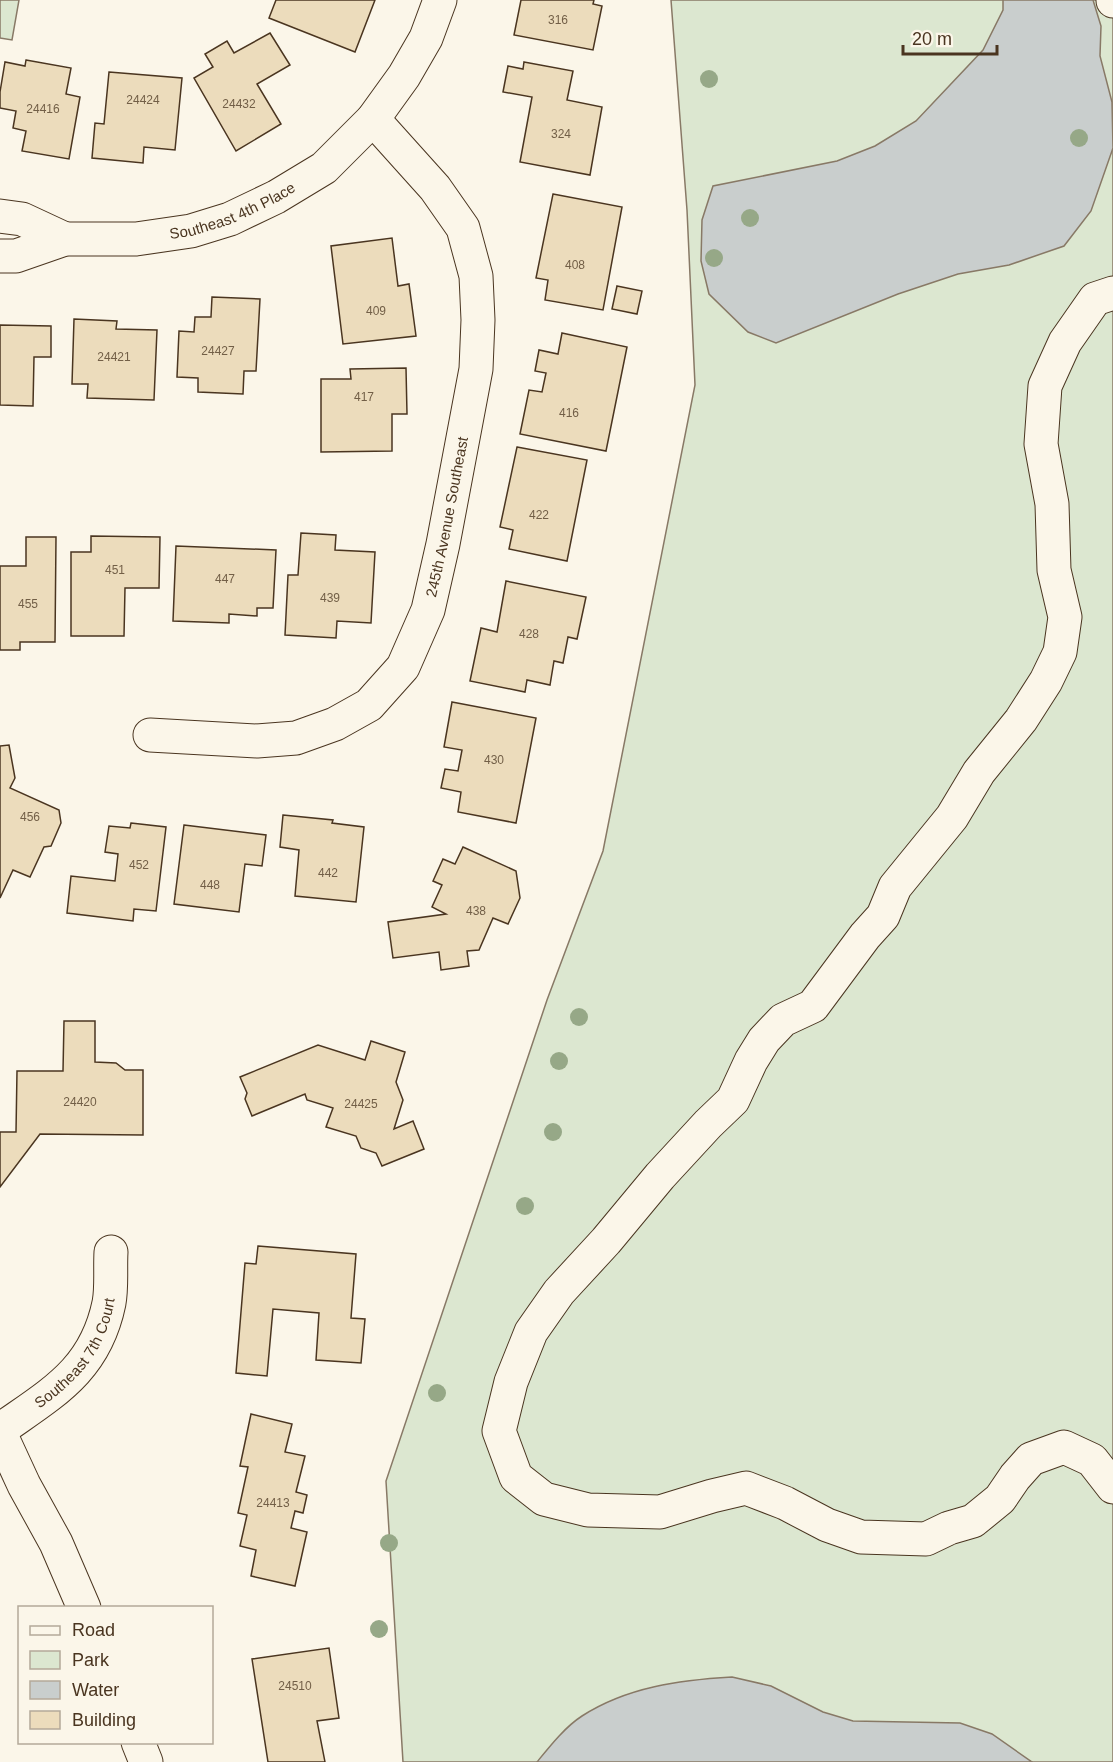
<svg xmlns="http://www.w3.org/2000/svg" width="1113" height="1762" font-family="Arial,sans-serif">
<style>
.green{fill:#dce7d0;stroke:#887966;stroke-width:1.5}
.water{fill:#c9cecd;stroke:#887966;stroke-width:1.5}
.building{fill:#ecdcbc;stroke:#4a3520;stroke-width:1.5}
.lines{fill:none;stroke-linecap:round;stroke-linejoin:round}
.minor-casing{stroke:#4a3520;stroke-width:35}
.minor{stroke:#fbf6e9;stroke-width:33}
.tree{fill:#96a887}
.labels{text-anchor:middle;stroke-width:4.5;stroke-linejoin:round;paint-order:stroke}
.number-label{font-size:12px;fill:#725f47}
.street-label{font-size:15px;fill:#4a3520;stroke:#fbf6e9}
</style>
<rect width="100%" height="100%" fill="#fbf6e9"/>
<!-- green -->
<g class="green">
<path d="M0,0H19L12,40L0,38Z"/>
<path d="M671,0H1113V1762H403L386,1481L547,1000L603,851L695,385L687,210Z"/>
</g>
<!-- water -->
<g class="water">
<path d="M1003,0H1093L1101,26L1100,56L1112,102L1113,148L1091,211L1064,246L1009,265L958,274L898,294L776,343L748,332L709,294L701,261L702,220L713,186L837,161L875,146L916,121L983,50L1003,10Z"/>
<path d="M732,1677L771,1686L823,1712L853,1721L960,1723L992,1734L1032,1762H537C550,1746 565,1727 582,1716C627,1687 680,1680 732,1677Z"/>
</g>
<!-- building -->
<g class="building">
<path d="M276,0H375L355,52L269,18Z"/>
<path d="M521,0H594L593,4L602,6L593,50L514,35Z"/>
<path d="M270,33L290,65L257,84L281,124L236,151L194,78L213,67L205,54L227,41L234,53Z"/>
<path d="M26,60L71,68L66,94L80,97L69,159L22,151L26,131L13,128L16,111L0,108V92L5,62L25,66Z"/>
<path d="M524,62L573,71L567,100L602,107L590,175L520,162L532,97L503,92L508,66L523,69Z"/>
<path d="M109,72L182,78L175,150L144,147L143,163L92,158L95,123L104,124Z"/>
<path d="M553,194L622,207L603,310L545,300L548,280L536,278Z"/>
<path d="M392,238L398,286L409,284L416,336L343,344L331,246Z"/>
<path d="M617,286L642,291L637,314L612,309Z"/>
<path d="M212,297L260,299L256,371H244L243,394L198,392V378L177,377L179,331L194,332L195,317H211Z"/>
<path d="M74,319L117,321L116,329L157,330L154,400L87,398L88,384H72Z"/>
<path d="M0,325L51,326V357H34L33,406L0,405Z"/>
<path d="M562,333L627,347L606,451L520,434L529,390L542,392L546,373L535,371L539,350L558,354Z"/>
<path d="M406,368L407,414H392V451L321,452V379H351L350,369Z"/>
<path d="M517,447L587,460L567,561L509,549L513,530L500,527Z"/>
<path d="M301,533L336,535L335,550L375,552L371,623L337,621L336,638L285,635L288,575H298Z"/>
<path d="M91,536L160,537L159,588H125L124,636H71V552H91Z"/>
<path d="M26,537H56L55,642H20V650H0V566H26Z"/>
<path d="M176,546L276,550L273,608H257V616L229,614V623L173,621Z"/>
<path d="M506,581L586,597L577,639L568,637L563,663L554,661L550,685L527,680L525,692L470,681L481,628L497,632Z"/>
<path d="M452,702L536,718L516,823L458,812L461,792L441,788L445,769L458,771L462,750L444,747Z"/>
<path d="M9,745L15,778L10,788L59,810L61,823L51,846L44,847L30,877L13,870L0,898V746Z"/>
<path d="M283,815L333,820L332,823L364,827L356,902L295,896L299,850L280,847Z"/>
<path d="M131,823L166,827L156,911L134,909L133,921L67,913L71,876L115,881L118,854L105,852L109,826L130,828Z"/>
<path d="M184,825L266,835L262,866L245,864L239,912L174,904Z"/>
<path d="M463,847L516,871L520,898L508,924L493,918L479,950L467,951L469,966L441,970L439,952L393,958L388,922L446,914L432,907L442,885L433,881L443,859L455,864Z"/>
<path d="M64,1021H95V1062L116,1063L125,1070H143V1135L40,1134L0,1187V1132H16L17,1071H63Z"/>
<path d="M371,1041L405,1052L396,1082L403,1100L394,1129L413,1121L424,1149L382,1166L376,1153L361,1148L356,1136L326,1127L333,1108L307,1100L305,1094L252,1116L245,1099L247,1093L240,1077L318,1045L365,1060Z"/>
<path d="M258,1246L356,1254L351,1318L365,1319L361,1363L316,1360L319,1313L273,1309L267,1376L236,1373L245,1263L256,1264Z"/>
<path d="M251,1414L292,1424L285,1452L305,1456L296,1492L307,1495L303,1513L295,1511L291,1528L307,1532L295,1586L251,1576L256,1550L240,1546L247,1515L238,1513L248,1467L240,1466Z"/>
<path d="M329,1648L339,1718L317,1721L325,1762H268L252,1659Z"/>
</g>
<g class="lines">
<defs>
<g id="minor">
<path d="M1113,0V1"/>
<path d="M0,216L22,219L65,239"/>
<path id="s1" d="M0,256H16L65,239H136L191,231L230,219L276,197L324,168L373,119L404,76L426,38L440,0"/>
<path d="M1113,293L1095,299L1065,342L1045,386L1041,444L1052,504L1054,570L1065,617L1060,652L1046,681L1021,720L979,772L952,817L895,887L883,916L865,936L813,1006L783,1020L764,1040L751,1061L733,1100L708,1124L660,1176L606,1241L559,1292L531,1332L511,1382L499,1431L516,1477L544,1499L588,1510L660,1512L712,1496L746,1488L785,1503L827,1525L861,1537L926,1539L949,1528L973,1521L1000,1499L1015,1477L1031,1459L1064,1447L1092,1460L1113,1487"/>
<path id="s2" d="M150,735L257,741L296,738L335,724L369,705L403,667L428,610L443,544L476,369L478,320L476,276L463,228L435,188L373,119"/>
<path id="s3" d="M0,1430C52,1393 95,1371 109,1303C112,1287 110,1269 111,1252"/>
<path d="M0,1433L24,1485L56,1543L84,1608"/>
<path d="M138,1742L146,1762"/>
</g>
</defs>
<!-- minor casing -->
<use href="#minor" class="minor-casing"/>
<!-- minor -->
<use href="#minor" class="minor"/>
</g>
<!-- trees -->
<g class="tree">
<circle cx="709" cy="79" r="9"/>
<circle cx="1079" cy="138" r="9"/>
<circle cx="750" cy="218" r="9"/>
<circle cx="714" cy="258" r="9"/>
<circle cx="579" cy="1017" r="9"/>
<circle cx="559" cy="1061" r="9"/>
<circle cx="553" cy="1132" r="9"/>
<circle cx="525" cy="1206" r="9"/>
<circle cx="437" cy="1393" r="9"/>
<circle cx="389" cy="1543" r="9"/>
<circle cx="379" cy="1629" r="9"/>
</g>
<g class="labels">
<!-- number labels -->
<g class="number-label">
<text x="558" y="24">316</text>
<text x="143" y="104">24424</text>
<text x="239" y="108">24432</text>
<text x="43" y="113">24416</text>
<text x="561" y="138">324</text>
<text x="575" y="269">408</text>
<text x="376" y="315">409</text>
<text x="218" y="355">24427</text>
<text x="114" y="361">24421</text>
<text x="364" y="401">417</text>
<text x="569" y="417">416</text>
<text x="539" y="519">422</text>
<text x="115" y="574">451</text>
<text x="225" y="583">447</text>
<text x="330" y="602">439</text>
<text x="28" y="608">455</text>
<text x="529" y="638">428</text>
<text x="494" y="764">430</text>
<text x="30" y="821">456</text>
<text x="139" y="869">452</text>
<text x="328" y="877">442</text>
<text x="210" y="889">448</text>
<text x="476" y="915">438</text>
<text x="80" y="1106">24420</text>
<text x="361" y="1108">24425</text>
<text x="273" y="1507">24413</text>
<text x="295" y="1690">24510</text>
</g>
<!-- street labels -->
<g class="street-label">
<text dy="5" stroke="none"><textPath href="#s1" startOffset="240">Southeast 4th Place</textPath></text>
<text dy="5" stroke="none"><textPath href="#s2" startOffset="435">245th Avenue Southeast</textPath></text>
<text dy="5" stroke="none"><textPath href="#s3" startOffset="111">Southeast 7th Court</textPath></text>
</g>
</g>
<!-- legend -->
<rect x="18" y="1606" width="195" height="138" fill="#fbf6e9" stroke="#b4a999" stroke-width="1.5"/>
<rect x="30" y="1626" width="30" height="9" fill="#fbf6e9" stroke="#b4a999" stroke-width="1.5"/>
<text x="72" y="1636" font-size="18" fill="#4a3520">Road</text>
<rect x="30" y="1651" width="30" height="18" fill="#dce7d0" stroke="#b4a999" stroke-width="1.5"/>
<text x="72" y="1666" font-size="18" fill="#4a3520">Park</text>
<rect x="30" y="1681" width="30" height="18" fill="#c9cecd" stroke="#b4a999" stroke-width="1.5"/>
<text x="72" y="1696" font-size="18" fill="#4a3520">Water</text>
<rect x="30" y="1711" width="30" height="18" fill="#ecdcbc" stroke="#b4a999" stroke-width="1.5"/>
<text x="72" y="1726" font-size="18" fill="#4a3520">Building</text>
<!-- scale -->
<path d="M903 45v9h94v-9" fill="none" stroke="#4a3520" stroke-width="3"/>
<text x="912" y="45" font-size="18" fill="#4a3520" stroke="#fbf6e9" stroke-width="4.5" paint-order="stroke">20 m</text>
</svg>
